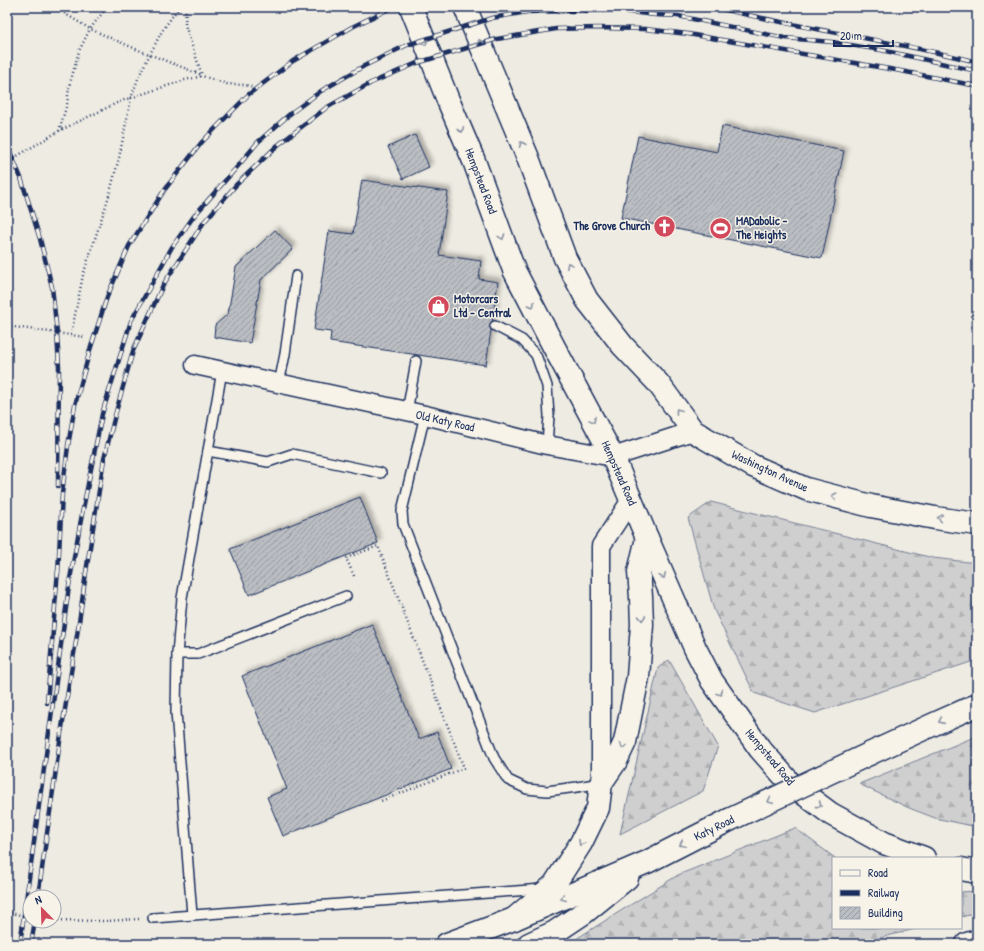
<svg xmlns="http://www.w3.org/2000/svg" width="984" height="951" font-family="'Patrick Hand',sans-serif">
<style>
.forest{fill:url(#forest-firs);stroke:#757f96}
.building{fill:url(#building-hatch);stroke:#1b2f5e;filter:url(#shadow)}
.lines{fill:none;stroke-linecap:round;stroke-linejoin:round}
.lane-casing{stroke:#1b2f5e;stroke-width:12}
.street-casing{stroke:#1b2f5e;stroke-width:21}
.secondary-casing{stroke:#1b2f5e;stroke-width:25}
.path{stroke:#1b2f5e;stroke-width:2.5;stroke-dasharray:1 3;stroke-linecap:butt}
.lane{stroke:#f7f3e8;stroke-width:9}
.street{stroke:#f7f3e8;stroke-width:18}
.secondary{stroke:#f7f3e8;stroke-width:22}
.rail-casing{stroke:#1b2f5e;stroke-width:4.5}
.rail{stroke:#f7f3e8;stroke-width:3;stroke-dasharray:9;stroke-linecap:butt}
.secondary-bridge-casing{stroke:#1b2f5e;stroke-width:25;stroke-linecap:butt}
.secondary-bridge{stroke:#f7f3e8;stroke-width:22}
.oneway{stroke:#8991a3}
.labels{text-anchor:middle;stroke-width:3;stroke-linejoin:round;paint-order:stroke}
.street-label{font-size:12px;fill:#1b2f5e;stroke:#f7f3e8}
.poi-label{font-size:12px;font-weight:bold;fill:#1b2f5e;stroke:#f7f3e8;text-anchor:start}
</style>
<defs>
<pattern id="forest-firs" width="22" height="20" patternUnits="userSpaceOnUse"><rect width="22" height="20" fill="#cfcfcf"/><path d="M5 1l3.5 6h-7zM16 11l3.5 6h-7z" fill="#b1b2b4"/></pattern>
<pattern id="building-hatch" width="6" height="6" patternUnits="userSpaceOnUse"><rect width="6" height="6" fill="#babdc2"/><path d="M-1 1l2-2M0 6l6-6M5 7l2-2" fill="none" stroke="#969aa1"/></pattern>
<filter id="shadow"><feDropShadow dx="3.5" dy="-3.5" stdDeviation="2" flood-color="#0004"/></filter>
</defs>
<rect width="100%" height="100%" fill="#eeebe2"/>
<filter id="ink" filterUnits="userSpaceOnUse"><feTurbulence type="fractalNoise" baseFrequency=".025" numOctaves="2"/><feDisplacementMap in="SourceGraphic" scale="8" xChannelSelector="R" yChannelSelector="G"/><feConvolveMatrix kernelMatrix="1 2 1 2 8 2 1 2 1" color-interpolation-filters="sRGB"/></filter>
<g filter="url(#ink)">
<!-- forest -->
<g class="forest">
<path d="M711,502L933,558L977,563V660L815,713L754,693L714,610L688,518Z"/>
<path d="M669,660L718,746L703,791L620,834L658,668Z"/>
<path d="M977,736V827L935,818L909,808L859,784Z"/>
<path d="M795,828L835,858H833V928H919L856,944H568L678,875Z"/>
<path d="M977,891V913L961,917V892Z"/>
</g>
<!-- building -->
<g class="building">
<path d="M722,126L844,151L822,258L621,218L638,136L717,152Z"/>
<path d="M415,135L429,167L403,179L388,147Z"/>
<path d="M362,180L448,192L439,255L481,261L479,279L498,282L486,365L330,342L331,332L314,330L329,231L353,234Z"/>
<path d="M275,230L293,249L261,280L250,343L214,337L215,325L228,314L236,267Z"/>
<path d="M360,497L378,543L249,595L230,549Z"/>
<path d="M372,624L419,739L437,732L451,769L283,836L267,797L287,789L242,676Z"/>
</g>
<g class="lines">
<defs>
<g id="lane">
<path d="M495,326L522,340L536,355L547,386L549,416L547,445"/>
<path d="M279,384L285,354L296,276"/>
<path d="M407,412L416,361"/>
<path d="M425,415L402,511L403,524L494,758L508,780L527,789L547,791L577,787L601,783"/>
<path d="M208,451L268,462L292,454L381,473"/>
<path d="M177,654H198L346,596"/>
<path d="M192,915L176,712L177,654L182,598L222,371"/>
<path d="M153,918L542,889"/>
</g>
<g id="street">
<path d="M195,365L425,415L547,445L613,457L693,431"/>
<path d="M601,783V546L631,500"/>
</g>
<g id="secondary">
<path d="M411,7L448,100L474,161L514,270L554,347L613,457L647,538L695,648L712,681L760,749L792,785L831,814L884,843L924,858"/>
<path d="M465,7L528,158L565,258L587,300L623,346L658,383L693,431L753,466L806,489L871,506L935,518L977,524"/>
<path d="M869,754L932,725L977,705"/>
<path d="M961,869L977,872"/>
<path d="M514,919L554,885L581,843L598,808L601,783L616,761L625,742L638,677L642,625L641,597L639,572L647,538"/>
<path d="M447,944L514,919L647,862L729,820"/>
<path d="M529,944L555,932L585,912L627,878"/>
<path d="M967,944L977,941"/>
</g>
</defs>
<!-- lane casing -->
<use href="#lane" class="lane-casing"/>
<!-- street casing -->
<use href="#street" class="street-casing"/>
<!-- secondary casing -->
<use href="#secondary" class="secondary-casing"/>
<!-- path -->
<g class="path">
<path d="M54,7L90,29L136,49L202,75"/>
<path d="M186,7L185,25L202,75"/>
<path d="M59,131L67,104L69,87L79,51L90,29L107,7"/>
<path d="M7,162L59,131L121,101L185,80L202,76L227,84L245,85L254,87"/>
<path d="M7,326L85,337"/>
<path d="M71,335L83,275L109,196L119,158L131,98L139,76L150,54L162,31L179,7"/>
<path d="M354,576L346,558L378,546L464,768L381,801"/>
<path d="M7,911L10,913L30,917"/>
<path d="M54,920L105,921L139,919"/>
</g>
<!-- lane -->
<use href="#lane" class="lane"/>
<!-- street -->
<use href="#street" class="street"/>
<!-- secondary -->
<use href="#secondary" class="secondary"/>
<defs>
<g id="rail">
<path d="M714,7C801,29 890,40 977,62"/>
<path d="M7,145L21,178L40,239L52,287L57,333L59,367L58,486"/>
<path d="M58,574L62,494L68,446L75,405L90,350L107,297L129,246L165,189L202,142L249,94L293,61L352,27L393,7"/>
<path d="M47,703L58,570"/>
<path d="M38,897L61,734L78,629L87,566L104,459L114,419L133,351L163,285L204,222L236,185L278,145L326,108L371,83L417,63L497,39L556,29L598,28L645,29L688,34L901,71L977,86"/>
<path d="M20,944L70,579L83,509L102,414L131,321L172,247L194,216L238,166L258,142L291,113L321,91L364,66L407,45L492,18L527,12L613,10L655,15L678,16L785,38L832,42L881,50L977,71"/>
<path d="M31,944L35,921"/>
</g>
</defs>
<!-- rail casing -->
<use href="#rail" class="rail-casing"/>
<!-- rail -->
<use href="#rail" class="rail"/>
<defs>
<path id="secondary-bridge" d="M729,820L869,754"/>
</defs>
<!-- secondary-bridge casing -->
<use href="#secondary-bridge" class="secondary-bridge-casing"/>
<!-- secondary-bridge -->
<use href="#secondary-bridge" class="secondary-bridge"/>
</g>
<!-- one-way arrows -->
<defs><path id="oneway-chevron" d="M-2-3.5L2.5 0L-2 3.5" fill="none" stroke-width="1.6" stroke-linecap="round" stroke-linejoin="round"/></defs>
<g class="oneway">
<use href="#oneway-chevron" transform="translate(480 42) rotate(-112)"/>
<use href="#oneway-chevron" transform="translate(425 43) rotate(68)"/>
<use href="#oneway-chevron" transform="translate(461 130) rotate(67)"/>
<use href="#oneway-chevron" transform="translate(522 144) rotate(-113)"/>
<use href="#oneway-chevron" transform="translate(502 237) rotate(70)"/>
<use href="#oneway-chevron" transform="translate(569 265) rotate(-118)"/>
<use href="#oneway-chevron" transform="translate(532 305) rotate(63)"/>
<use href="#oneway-chevron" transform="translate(678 411) rotate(-126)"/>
<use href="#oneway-chevron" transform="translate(593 420) rotate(62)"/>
<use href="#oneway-chevron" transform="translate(834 496) rotate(-166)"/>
<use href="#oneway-chevron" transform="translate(940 518) rotate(-171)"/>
<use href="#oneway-chevron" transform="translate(663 576) rotate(66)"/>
<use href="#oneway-chevron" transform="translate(642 618) rotate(88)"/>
<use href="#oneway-chevron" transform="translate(720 693) rotate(54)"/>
<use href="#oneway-chevron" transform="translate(941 721) rotate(156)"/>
<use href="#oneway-chevron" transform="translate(623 746) rotate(111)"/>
<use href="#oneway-chevron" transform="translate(770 801) rotate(155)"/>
<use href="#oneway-chevron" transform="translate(819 805) rotate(37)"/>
<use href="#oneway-chevron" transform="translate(581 843) rotate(119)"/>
<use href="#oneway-chevron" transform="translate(682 844) rotate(154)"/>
<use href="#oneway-chevron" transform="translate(563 898) rotate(157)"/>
</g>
</g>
<!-- icons -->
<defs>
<symbol id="church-disc" viewBox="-11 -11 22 22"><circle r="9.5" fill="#d1495b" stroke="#f7f3e8"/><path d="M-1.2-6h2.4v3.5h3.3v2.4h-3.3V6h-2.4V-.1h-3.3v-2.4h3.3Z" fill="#fff"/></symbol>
<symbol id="stadium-disc" viewBox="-11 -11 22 22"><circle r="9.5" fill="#d1495b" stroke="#f7f3e8"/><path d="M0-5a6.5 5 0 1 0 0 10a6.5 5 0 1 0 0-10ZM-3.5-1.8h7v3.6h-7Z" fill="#fff"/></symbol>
<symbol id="shop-disc" viewBox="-11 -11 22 22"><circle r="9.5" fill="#d1495b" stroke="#f7f3e8"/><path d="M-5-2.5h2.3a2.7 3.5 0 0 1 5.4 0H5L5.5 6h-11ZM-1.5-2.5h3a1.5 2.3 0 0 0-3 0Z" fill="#fff"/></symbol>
</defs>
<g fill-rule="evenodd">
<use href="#church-disc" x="652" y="214" width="25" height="25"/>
<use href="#stadium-disc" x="708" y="216" width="25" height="25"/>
<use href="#shop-disc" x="426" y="294" width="25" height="25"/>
</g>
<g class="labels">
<!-- street labels -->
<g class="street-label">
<text transform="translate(481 181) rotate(69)" y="4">Hempstead Road</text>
<text transform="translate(445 421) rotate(13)" y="4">Old Katy Road</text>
<text transform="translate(770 471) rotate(25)" y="4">Washington Avenue</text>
<text transform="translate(619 473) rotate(66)" y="4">Hempstead Road</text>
<text transform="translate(770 757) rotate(50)" y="4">Hempstead Road</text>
<text transform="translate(714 828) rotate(-26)" y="4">Katy Road</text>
</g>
<!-- poi labels -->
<g class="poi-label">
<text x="736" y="225">MADabolic -<tspan x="736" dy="14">The Heights</tspan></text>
<text x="650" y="230" text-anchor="end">The Grove Church</text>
<text x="454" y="303">Motorcars<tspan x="454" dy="14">Ltd - Central</tspan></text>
</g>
</g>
<!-- margin -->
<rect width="984" height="951" fill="none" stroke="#f7f3e8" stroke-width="24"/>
<rect x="12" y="12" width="960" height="927" fill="none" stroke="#1b2f5e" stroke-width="1.5" filter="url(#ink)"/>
<!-- legend -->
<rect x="832" y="857" width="130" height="72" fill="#f7f3e8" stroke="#9fa5b1"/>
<rect x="840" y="870" width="20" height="6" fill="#f7f3e8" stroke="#9fa5b1"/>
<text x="868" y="877" font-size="12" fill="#1b2f5e">Road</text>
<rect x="840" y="890" width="20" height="6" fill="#1b2f5e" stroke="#9fa5b1"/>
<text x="868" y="897" font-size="12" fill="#1b2f5e">Railway</text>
<rect x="840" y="907" width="20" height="12" fill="url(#building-hatch)" stroke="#9fa5b1"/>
<text x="868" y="917" font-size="12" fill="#1b2f5e">Building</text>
<!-- north arrow -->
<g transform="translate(42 909) rotate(337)"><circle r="19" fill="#f7f3e8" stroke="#9fa5b1"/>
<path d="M0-3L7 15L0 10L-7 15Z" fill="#d1495b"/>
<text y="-6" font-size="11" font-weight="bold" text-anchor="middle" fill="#1b2f5e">N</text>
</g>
<!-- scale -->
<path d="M834 40v6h59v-6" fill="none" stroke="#1b2f5e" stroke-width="2"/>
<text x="840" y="40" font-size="12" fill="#1b2f5e" stroke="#f7f3e8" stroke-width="3" paint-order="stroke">20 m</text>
</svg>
